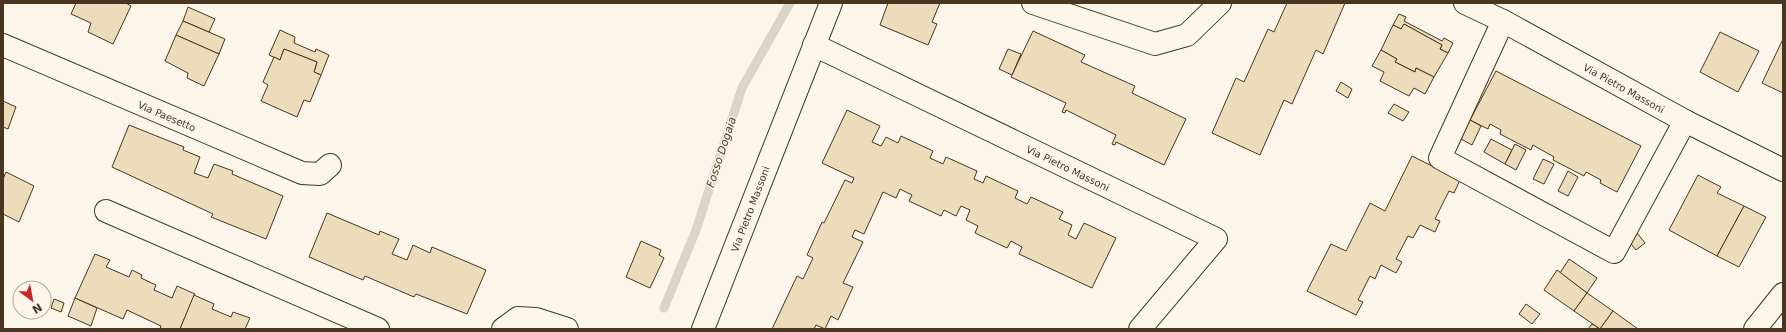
<svg xmlns="http://www.w3.org/2000/svg" width="1786" height="332" font-family="'DejaVu Sans',sans-serif">
<style>
.lines{fill:none;stroke-linecap:round;stroke-linejoin:round}
.stream{stroke:#dcd4c6;stroke-width:9}
.building{fill:#ecdcbc;stroke:#4a3520}
.street-casing{stroke:#4a3520;stroke-width:24}
.street{stroke:#fbf6e9;stroke-width:22}
.labels{text-anchor:middle;stroke-width:3;stroke-linejoin:round;paint-order:stroke}
.street-label{font-size:10px;fill:#4a3520;stroke:#fbf6e9}
.water-label{font-size:11px;font-style:italic;fill:#4a3520;stroke:#fbf6e9}
</style>
<rect width="100%" height="100%" fill="#fbf6e9"/>
<g class="lines">
<!-- stream -->
<path class="stream" d="M664,308L696,230L742,88L790,3"/>
</g>
<!-- building -->
<g class="building">
<path d="M76,3H126L131,6L113,44L88,32L91,23L71,14Z"/>
<path d="M888,3H940L932,22L937,24L928,45L880,25Z"/>
<path d="M1287,3H1345L1323,54L1316,50L1292,104L1284,100L1260,155L1212,133L1236,78L1244,82L1268,29L1274,32Z"/>
<path d="M188,7L215,19L209,32L183,21Z"/>
<path d="M1399,14L1406,17L1404,21L1442,41L1444,38L1453,43L1448,53L1440,49L1442,45L1404,24L1401,29L1393,25Z"/>
<path d="M183,21L225,39L219,54L176,35Z"/>
<path d="M1404,24L1442,45L1440,49L1448,53L1434,77L1416,68L1415,72L1395,62L1397,59L1381,50L1393,25L1401,29Z"/>
<path d="M280,30L295,37L294,43L315,52L316,49L329,55L321,75L314,72L317,62L284,49L280,60L269,55Z"/>
<path d="M1033,31L1085,55L1081,62L1135,86L1132,93L1186,119L1164,165L1116,142L1115,145L1112,144L1116,135L1066,110L1065,113L1062,112L1066,103L1011,77Z"/>
<path d="M1720,32L1759,51L1738,92L1700,72Z"/>
<path d="M176,35L219,54L204,86L187,78L188,73L165,61Z"/>
<path d="M1783,39V93L1762,83Z"/>
<path d="M284,49L317,62L314,72L321,75L310,102L304,100L297,117L261,101L268,85L263,82L274,57L280,60Z"/>
<path d="M1008,49L1021,54L1012,75L999,69Z"/>
<path d="M1381,50L1397,59L1395,62L1415,72L1416,68L1434,77L1425,94L1414,88L1409,96L1380,81L1384,72L1372,66Z"/>
<path d="M1496,71L1641,146L1617,192L1600,183L1601,180L1586,172L1584,176L1553,160L1554,157L1533,145L1531,150L1500,134L1501,130L1490,124L1488,129L1470,120Z"/>
<path d="M1341,82L1352,89L1348,98L1336,91Z"/>
<path d="M3,101L16,107L8,129L3,127Z"/>
<path d="M1394,104L1409,112L1403,121L1388,113Z"/>
<path d="M847,110L880,126L872,142L881,146L886,137L898,143L901,136L933,151L930,158L943,164L946,157L977,171L974,179L983,183L986,176L1018,191L1015,198L1027,204L1031,197L1063,212L1059,219L1072,225L1068,235L1076,239L1084,223L1116,238L1092,288L1019,254L1022,247L1011,241L1007,248L975,233L978,226L966,220L970,210L961,206L956,216L944,210L941,216L909,201L912,195L900,189L896,198L883,192L864,234L855,230L852,237L863,242L843,283L853,287L838,320L831,316L825,329L816,325L814,329H772L797,276L803,279L813,258L807,255L822,222L824,223L845,180L852,183L854,178L822,163Z"/>
<path d="M1470,120L1481,126L1472,145L1461,139Z"/>
<path d="M129,125L184,147L183,150L200,157L194,173L208,178L214,164L233,171L232,174L283,196L266,239L211,217L213,214L112,167Z"/>
<path d="M1491,139L1512,150L1505,164L1484,152Z"/>
<path d="M1515,144L1526,150L1516,170L1505,164Z"/>
<path d="M1412,156L1460,180L1454,193L1449,191L1435,219L1440,221L1435,232L1420,225L1413,238L1408,236L1396,259L1402,262L1396,273L1381,265L1375,279L1370,276L1358,300L1363,302L1356,315L1307,291L1331,244L1346,251L1370,203L1385,211Z"/>
<path d="M1543,159L1554,164L1544,184L1533,179Z"/>
<path d="M1568,171L1578,177L1568,196L1558,191Z"/>
<path d="M6,172L34,186L19,222L3,214V179Z"/>
<path d="M1698,175L1721,187L1717,193L1744,206L1717,256L1669,230Z"/>
<path d="M1744,206L1766,217L1739,267L1717,256Z"/>
<path d="M327,213L379,235L380,231L399,239L392,254L407,260L413,245L430,253L432,247L486,270L467,314L416,294L414,297L365,276L363,280L309,257Z"/>
<path d="M1637,233L1645,243L1636,250L1628,240Z"/>
<path d="M641,241L661,250L659,255L664,258L650,288L626,277Z"/>
<path d="M95,254L110,260L106,267L129,277L132,270L142,275L141,278L156,285L154,290L172,298L177,286L195,294L180,329H160L161,326L127,310L123,319L75,298Z"/>
<path d="M1569,259L1597,278L1587,293L1560,273Z"/>
<path d="M1557,270L1587,293L1574,311L1544,290Z"/>
<path d="M1587,293L1613,311L1600,329L1574,311Z"/>
<path d="M194,295L214,304L212,309L231,317L233,312L250,318L245,329H180Z"/>
<path d="M75,298L97,308L91,326L68,316Z"/>
<path d="M54,299L64,303L61,312L51,308Z"/>
<path d="M1526,304L1540,314L1532,324L1519,314Z"/>
<path d="M1613,311L1638,329H1588L1592,324L1600,329Z"/>
</g>
<g class="lines">
<defs>
<g id="street">
<path d="M1033,3L1155,44L1187,35L1220,3"/>
<path d="M1465,3L1503,21L1685,121L1783,170"/>
<path d="M1503,21L1440,158L1614,252L1685,121"/>
<path d="M3,45L302,173L320,174L330,165"/>
<path d="M814,45L1216,239L1140,329"/>
<path d="M106,211L378,329"/>
<path d="M503,329L518,318L536,319L567,329"/>
<path d="M703,329L831,3"/>
<path d="M1755,329L1783,294"/>
</g>
</defs>
<!-- street casing -->
<use href="#street" class="street-casing"/>
<!-- street -->
<use href="#street" class="street"/>
</g>
<g class="labels">
<!-- street labels -->
<g class="street-label">
<text transform="translate(1624 88) rotate(29)" y="4">Via Pietro Massoni</text>
<text transform="translate(167 116) rotate(23)" y="4">Via Paesetto</text>
<text transform="translate(1068 168) rotate(26)" y="4">Via Pietro Massoni</text>
<text transform="translate(750 209) rotate(-69)" y="4">Via Pietro Massoni</text>
</g>
<!-- water labels -->
<g class="water-label">
<text transform="translate(721 152) rotate(-72)" y="4">Fosso Dogaia</text>
</g>
</g>
<!-- border -->
<rect width="1786" height="332" fill="none" stroke="#4a3520" stroke-width="8"/>
<!-- north arrow -->
<g transform="translate(32 300) rotate(148)"><circle r="19" fill="#fbf6e9" stroke="#b4a999"/>
<path d="M0-3L7 15L0 10L-7 15Z" fill="#c62828"/>
<text y="-6" font-size="11" font-weight="bold" text-anchor="middle" fill="#4a3520">N</text>
</g>
</svg>
